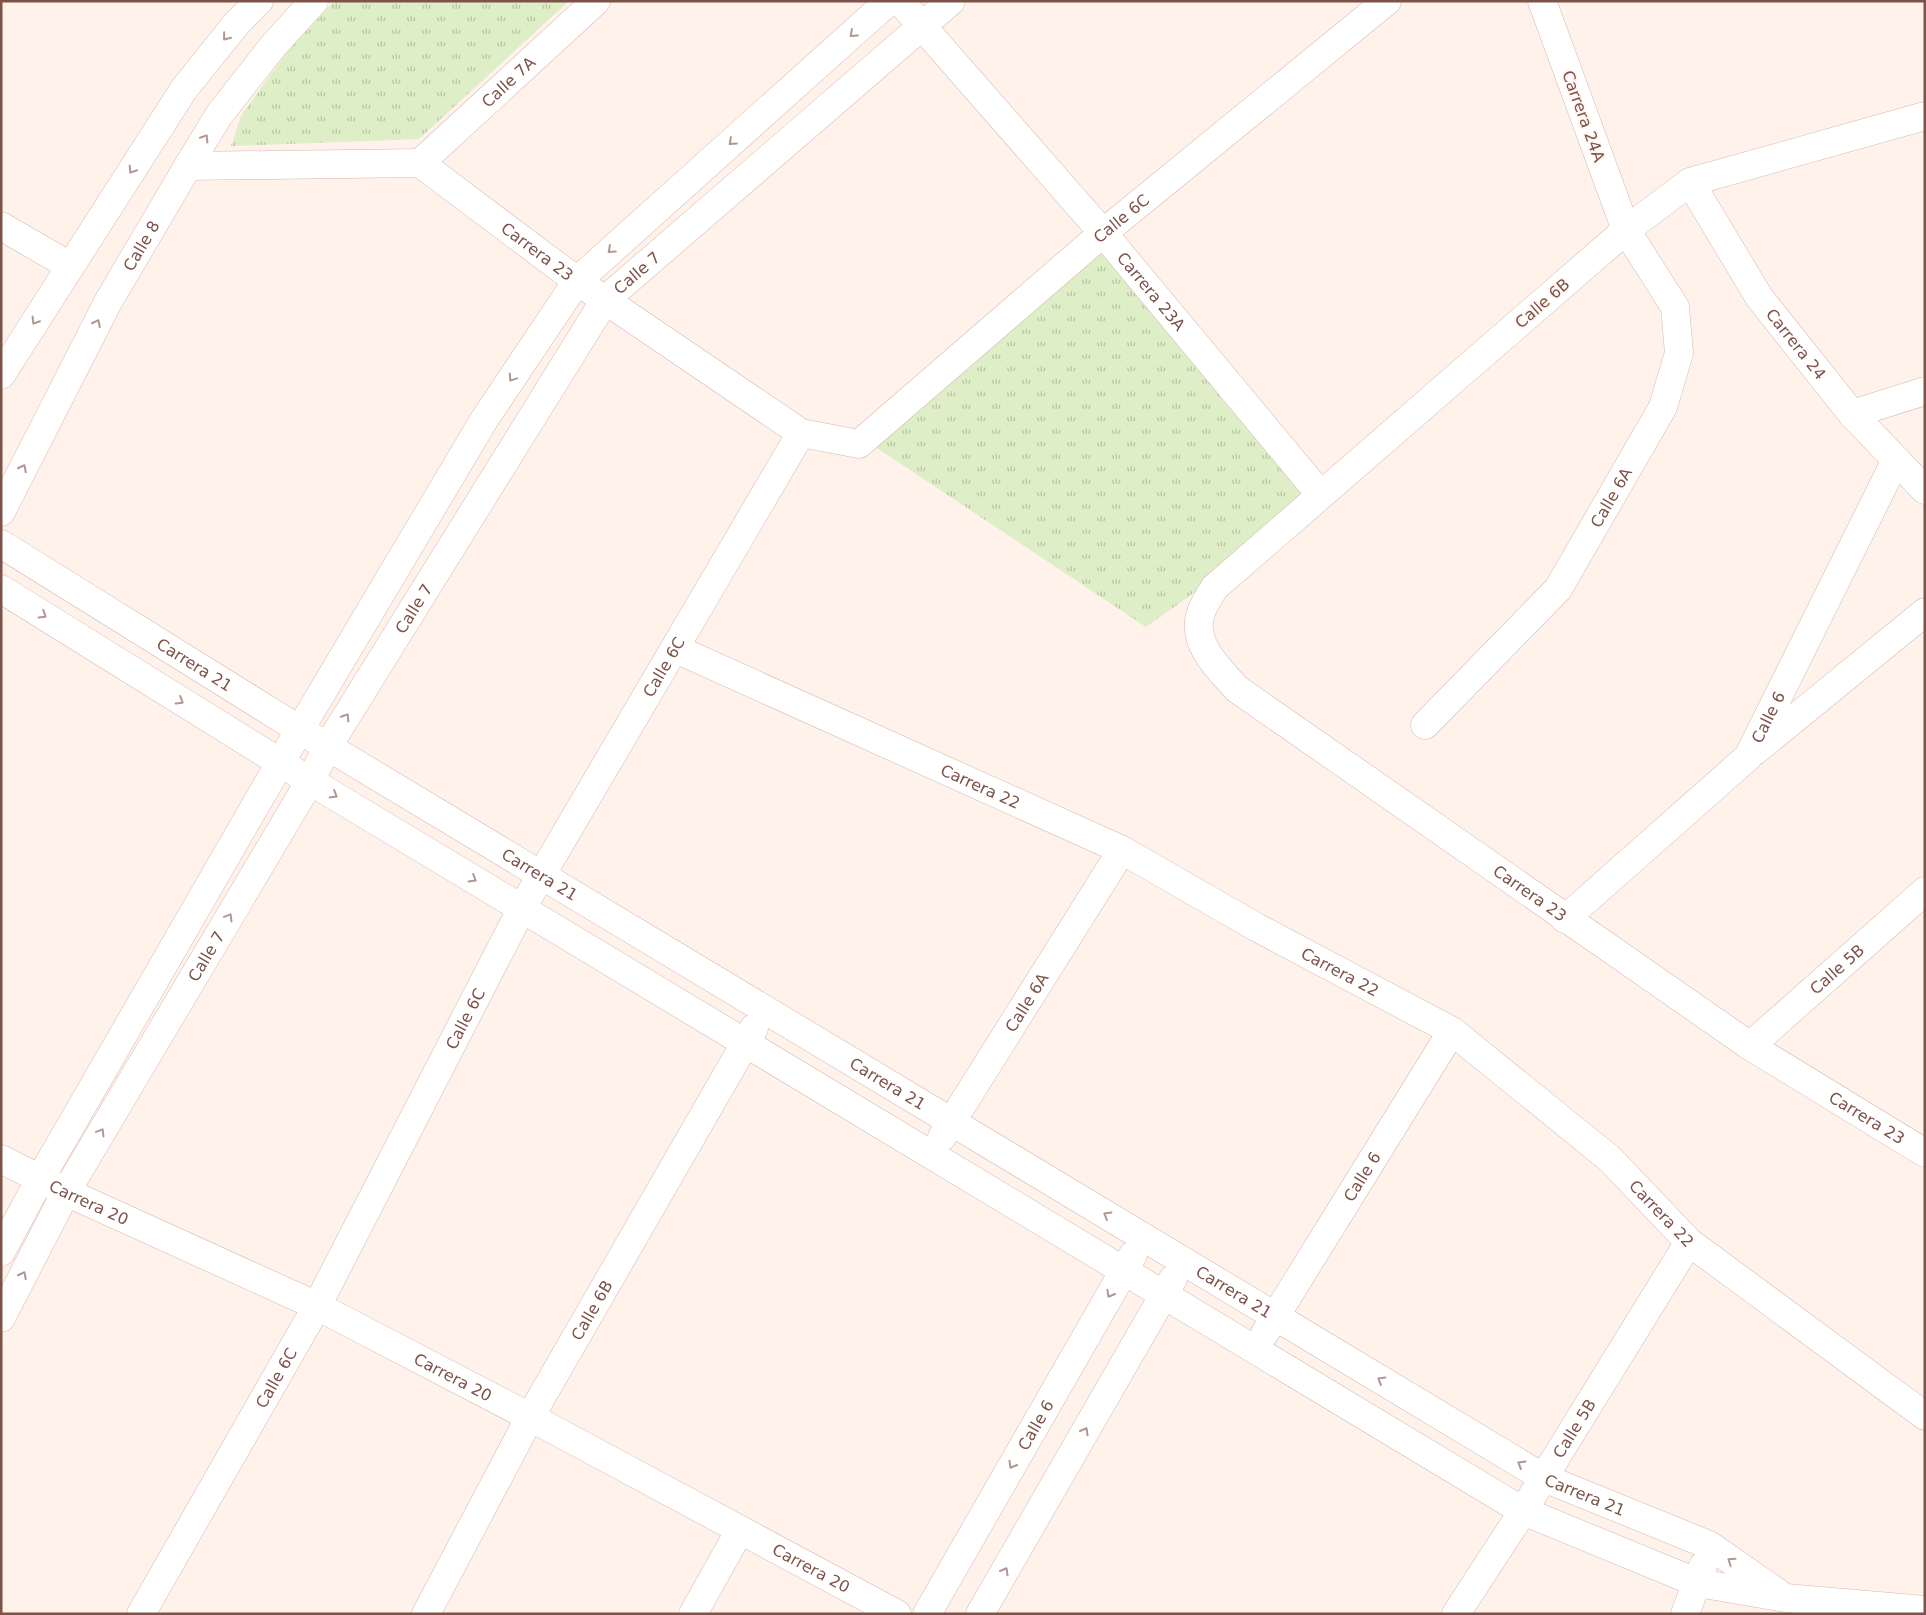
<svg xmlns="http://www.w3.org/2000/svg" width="1926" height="1615" font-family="'DejaVu Sans',sans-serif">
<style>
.park{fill:url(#park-tufts)}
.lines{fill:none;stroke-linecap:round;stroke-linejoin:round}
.minor-casing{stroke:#d5b9b0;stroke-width:29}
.secondary-casing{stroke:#dabaaf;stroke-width:29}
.minor{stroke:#fff;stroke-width:28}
.secondary{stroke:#fff;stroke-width:28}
.oneway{stroke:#b09792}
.labels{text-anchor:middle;stroke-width:4;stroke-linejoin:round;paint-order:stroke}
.street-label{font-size:16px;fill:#7c5249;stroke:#fff7f2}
</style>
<defs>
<pattern id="park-tufts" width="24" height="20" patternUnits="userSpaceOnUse" patternTransform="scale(1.25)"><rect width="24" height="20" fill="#deeec6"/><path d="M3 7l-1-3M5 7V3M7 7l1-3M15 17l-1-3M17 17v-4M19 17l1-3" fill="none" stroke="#b9c3a3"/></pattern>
</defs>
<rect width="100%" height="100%" fill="#fef2ea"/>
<!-- park -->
<g class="park">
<path d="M334,1H569L419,139L231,146L241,116L286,53Z"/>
<path d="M1105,247L1310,493L1209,582L1146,627L874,446Z"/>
</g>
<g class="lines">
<defs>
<g id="minor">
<path id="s1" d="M900,1L1103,233L1320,494"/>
<path id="s2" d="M1925,116L1690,182L1626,230L1214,588C1210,596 1202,606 1200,616C1192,644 1220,670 1237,689L1750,1046L1925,1153"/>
<path id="s3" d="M420,163L596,1"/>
<path id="s4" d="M188,166L420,163L577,281L801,433L859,444L1103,233L1387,1"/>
<path id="s5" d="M1690,182L1759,297L1852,414L1925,490"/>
<path d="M1,226L70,266"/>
<path d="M1852,414L1925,391"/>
<path id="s6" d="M1,544L300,730L1544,1478L1709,1545L1778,1593"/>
<path d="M1,589L310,781L1523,1511L1698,1583L1786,1598L1925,1610"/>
<path id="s7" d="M676,649L1122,850L1256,927L1452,1031L1610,1159L1689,1242L1925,1416"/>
<path id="s8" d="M1425,725L1558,589L1663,407L1679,353L1675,307L1626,230L1542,1"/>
<path d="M1755,751L1925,612"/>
<path id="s9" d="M1565,919L1748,757L1896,460"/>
<path id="s10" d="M1750,1046L1925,891"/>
<path id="s11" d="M942,1137L1122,850"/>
<path id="s12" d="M1,1159L66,1192L317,1306L530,1417L897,1614"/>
<path id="s13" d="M1265,1333L1452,1031"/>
<path id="s14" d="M141,1614L317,1306L522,908L801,433"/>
<path id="s15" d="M426,1614L530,1417L754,1028"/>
<path d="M693,1614L740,1530"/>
<path id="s16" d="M927,1614L1133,1255"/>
<path d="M980,1614L1173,1279"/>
<path id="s17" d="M1456,1614L1523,1511L1689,1242"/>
<path d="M1685,1614L1703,1566"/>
</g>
<g id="secondary">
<path d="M1,375L184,89L237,23L259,1"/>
<path id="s18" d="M1,512L108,302L188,166L219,115L273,46L314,1"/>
<path d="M1,1252L40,1179L280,763L484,420L577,281L889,1"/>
<path id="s19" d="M1,1318L66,1192L310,781L328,746L605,300L951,1"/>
</g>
</defs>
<!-- minor casing -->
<use href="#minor" class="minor-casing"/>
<!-- secondary casing -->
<use href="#secondary" class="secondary-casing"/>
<!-- minor -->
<use href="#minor" class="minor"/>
<!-- secondary -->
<use href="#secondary" class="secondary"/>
</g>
<!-- one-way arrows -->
<defs><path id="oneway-chevron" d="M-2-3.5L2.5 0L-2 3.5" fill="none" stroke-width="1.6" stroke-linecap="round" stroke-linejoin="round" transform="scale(1.25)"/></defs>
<g class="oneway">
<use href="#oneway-chevron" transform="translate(853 34) rotate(138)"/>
<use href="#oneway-chevron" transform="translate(226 37) rotate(129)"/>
<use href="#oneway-chevron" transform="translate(205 138) rotate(-58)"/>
<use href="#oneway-chevron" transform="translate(732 142) rotate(138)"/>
<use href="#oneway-chevron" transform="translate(132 170) rotate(123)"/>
<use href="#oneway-chevron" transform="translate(611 250) rotate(138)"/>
<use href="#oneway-chevron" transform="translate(35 321) rotate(122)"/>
<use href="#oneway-chevron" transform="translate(97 323) rotate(-63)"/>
<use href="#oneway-chevron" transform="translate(512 378) rotate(124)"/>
<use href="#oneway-chevron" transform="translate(23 468) rotate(-63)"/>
<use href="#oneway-chevron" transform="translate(43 615) rotate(32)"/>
<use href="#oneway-chevron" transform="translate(180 701) rotate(32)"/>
<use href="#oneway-chevron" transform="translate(346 717) rotate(-58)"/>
<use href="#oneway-chevron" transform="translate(334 795) rotate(31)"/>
<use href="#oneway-chevron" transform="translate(473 879) rotate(31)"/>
<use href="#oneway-chevron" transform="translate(229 917) rotate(-59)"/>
<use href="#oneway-chevron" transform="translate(101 1132) rotate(-59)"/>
<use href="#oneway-chevron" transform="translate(1107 1215) rotate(-149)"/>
<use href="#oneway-chevron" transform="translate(23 1275) rotate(-63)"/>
<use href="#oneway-chevron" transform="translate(1110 1294) rotate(120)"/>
<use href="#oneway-chevron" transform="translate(1381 1380) rotate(-149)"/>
<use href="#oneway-chevron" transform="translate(1085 1431) rotate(-60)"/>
<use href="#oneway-chevron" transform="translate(1521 1464) rotate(-149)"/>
<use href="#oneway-chevron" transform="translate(1012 1465) rotate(120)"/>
<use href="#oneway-chevron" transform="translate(1731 1561) rotate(-146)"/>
<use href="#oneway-chevron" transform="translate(1005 1571) rotate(-60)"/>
</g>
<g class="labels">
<!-- street labels -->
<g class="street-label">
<text dy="6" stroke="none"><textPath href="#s3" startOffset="120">Calle 7A</textPath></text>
<text transform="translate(1584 116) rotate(70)" y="6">Carrera 24A</text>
<text dy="6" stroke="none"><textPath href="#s4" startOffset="1104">Calle 6C</textPath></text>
<text dy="6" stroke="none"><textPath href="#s18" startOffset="301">Calle 8</textPath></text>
<text dy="6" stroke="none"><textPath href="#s4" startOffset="379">Carrera 23</textPath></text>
<text dy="6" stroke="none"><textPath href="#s19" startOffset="1226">Calle 7</textPath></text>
<text dy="6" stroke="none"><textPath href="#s1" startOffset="384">Carrera 23A</textPath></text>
<text transform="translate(1542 303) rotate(-41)" y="6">Calle 6B</text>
<text dy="6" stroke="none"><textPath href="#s5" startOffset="194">Carrera 24</textPath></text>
<text dy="6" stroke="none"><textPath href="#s8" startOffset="296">Calle 6A</textPath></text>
<text dy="6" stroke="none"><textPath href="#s19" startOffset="821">Calle 7</textPath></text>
<text dy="6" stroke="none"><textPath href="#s6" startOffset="228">Carrera 21</textPath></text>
<text dy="6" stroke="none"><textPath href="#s14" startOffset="1082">Calle 6C</textPath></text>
<text dy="6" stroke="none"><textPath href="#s9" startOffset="289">Calle 6</textPath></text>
<text dy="6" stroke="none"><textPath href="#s7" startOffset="334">Carrera 22</textPath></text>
<text dy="6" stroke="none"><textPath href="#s6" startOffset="632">Carrera 21</textPath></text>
<text dy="6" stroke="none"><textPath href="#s2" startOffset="1344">Carrera 23</textPath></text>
<text dy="6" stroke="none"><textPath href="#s19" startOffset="416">Calle 7</textPath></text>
<text dy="6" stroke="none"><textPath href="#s10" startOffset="116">Calle 5B</textPath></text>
<text dy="6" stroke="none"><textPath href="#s7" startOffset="739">Carrera 22</textPath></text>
<text dy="6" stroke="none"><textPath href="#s11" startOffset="159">Calle 6A</textPath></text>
<text dy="6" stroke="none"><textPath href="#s14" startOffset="678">Calle 6C</textPath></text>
<text dy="6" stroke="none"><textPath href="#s6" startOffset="1038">Carrera 21</textPath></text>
<text dy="6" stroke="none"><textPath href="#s2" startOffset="1749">Carrera 23</textPath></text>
<text dy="6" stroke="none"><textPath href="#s13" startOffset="184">Calle 6</textPath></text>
<text dy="6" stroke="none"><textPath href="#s12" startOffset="98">Carrera 20</textPath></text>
<text dy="6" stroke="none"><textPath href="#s7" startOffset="1144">Carrera 22</textPath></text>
<text dy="6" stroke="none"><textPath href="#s6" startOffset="1442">Carrera 21</textPath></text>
<text dy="6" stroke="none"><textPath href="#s15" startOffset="346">Calle 6B</textPath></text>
<text dy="6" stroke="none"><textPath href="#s12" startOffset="502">Carrera 20</textPath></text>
<text dy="6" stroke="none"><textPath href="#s14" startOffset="272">Calle 6C</textPath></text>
<text dy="6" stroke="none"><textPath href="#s16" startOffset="218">Calle 6</textPath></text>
<text dy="6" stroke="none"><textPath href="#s17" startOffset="220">Calle 5B</textPath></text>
<text dy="6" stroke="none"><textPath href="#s6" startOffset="1848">Carrera 21</textPath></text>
<text dy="6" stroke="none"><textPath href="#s12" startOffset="908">Carrera 20</textPath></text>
</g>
</g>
<!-- border -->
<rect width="1926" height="1615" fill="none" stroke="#7c5249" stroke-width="5"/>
</svg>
